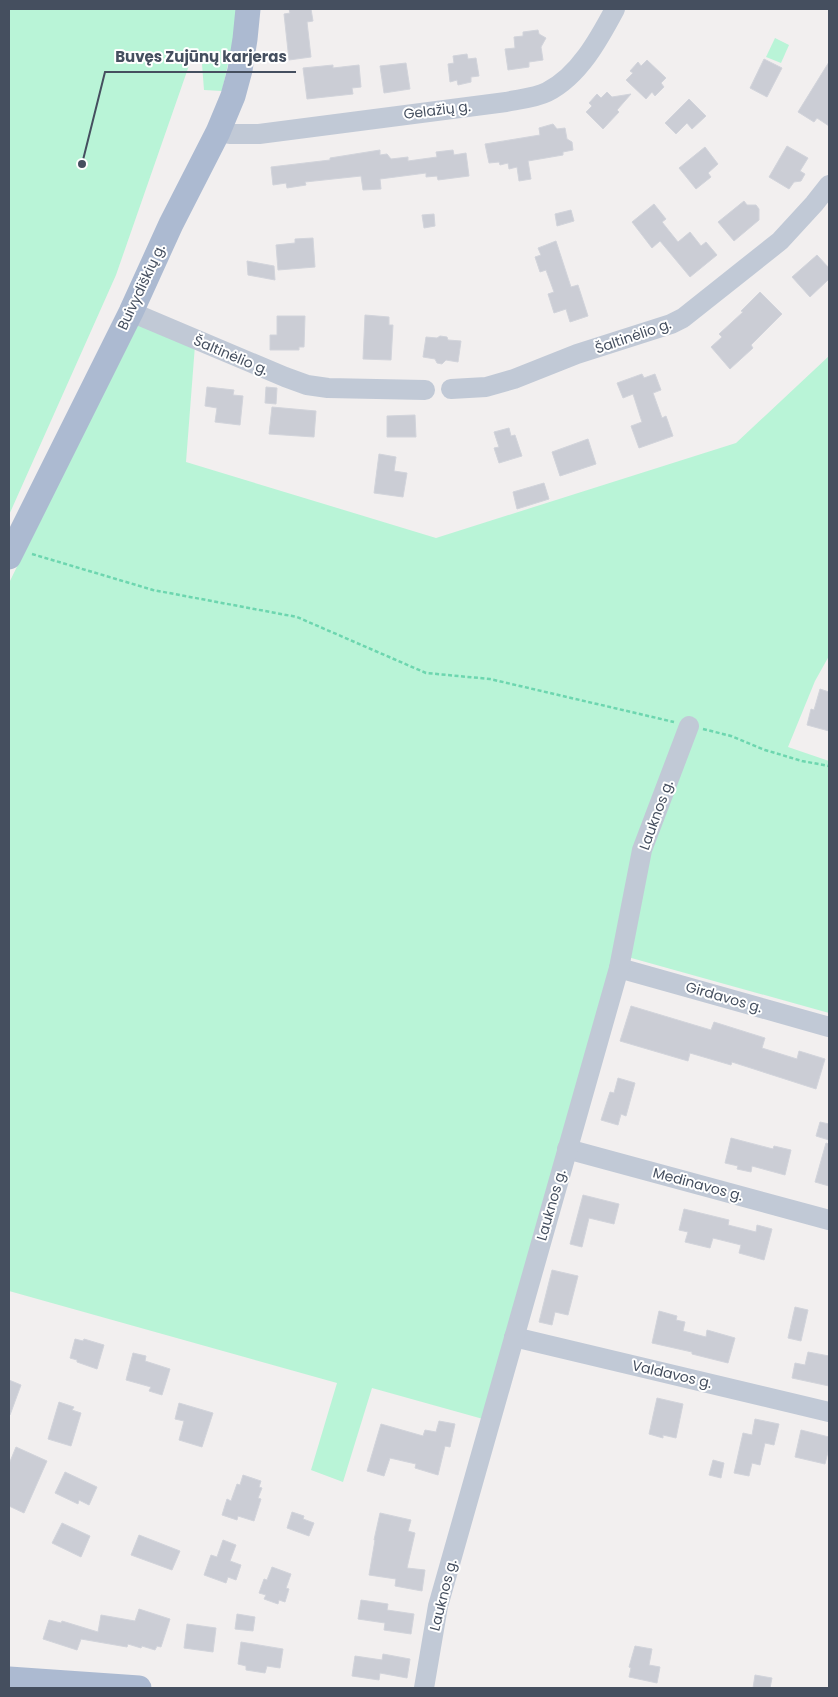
<svg xmlns="http://www.w3.org/2000/svg" width="838" height="1697" font-family="Poppins,sans-serif">
<style>
.green{fill:#b9f4d7}
.building{fill:#cbcdd5;stroke:#d2d4db}
.lines{fill:none;stroke-linecap:round;stroke-linejoin:round}
.path{stroke:#6dd6af;stroke-width:2.5;stroke-dasharray:4 2.5;stroke-linecap:butt}
.minor{stroke:#c1c9d6;stroke-width:20}
.major{stroke:#acbad1;stroke-width:25}
.labels{text-anchor:middle;stroke-width:4;stroke-linejoin:round;paint-order:stroke}
.street-label{font-size:14px;fill:#454f5f;stroke:#fff}
.leader{fill:none;stroke:#454f5f;stroke-width:2}
.callout-dot{fill:#454f5f;stroke:#fff;stroke-width:2}
.callout-label{font-size:15px;text-anchor:middle;font-weight:bold;fill:#454f5f;stroke:#fff;stroke-width:4;stroke-linejoin:round;paint-order:stroke}
</style>
<rect width="100%" height="100%" fill="#f2efef"/>
<!-- green -->
<g class="green">
<path d="M9,9H238L235,32L222,91L204,90L202,64L193,54L116,275L9,515Z"/>
<path d="M775,38L789,45L781,63L766,57Z"/>
<path d="M138,320L195,345L186,462L436,538L736,443L829,356V656L815,681L788,747L829,761V1013L617,954L483,1419L372,1388L343,1482L311,1470L337,1383L9,1291V583Z"/>
</g>
<!-- building -->
<g class="building">
<path d="M289,9H311L313,21L307,22L311,57L289,60L284,14L290,13Z"/>
<path d="M538,30L539,34L546,38L541,47L543,60L529,62V67L508,70L505,49L515,48L514,37L523,36V32Z"/>
<path d="M467,54L468,59L476,58L479,76L471,77V82L458,85L457,80L450,82L448,64L454,63L453,56Z"/>
<path d="M764,59L782,68L767,97L750,88Z"/>
<path d="M647,60L666,78L661,83L664,87L655,96L652,92L646,99L626,80L633,73L630,71L638,62L641,66Z"/>
<path d="M829,62V126L817,118L814,122L798,112Z"/>
<path d="M406,63L410,89L384,93L380,66Z"/>
<path d="M333,65V68L359,65L361,87L352,88L353,94L307,99L303,68Z"/>
<path d="M607,92L612,97L631,94L617,110L619,112L603,129L586,112L592,106L589,103L597,94L601,98Z"/>
<path d="M689,99L706,116L692,129L687,123L676,134L665,123Z"/>
<path d="M553,124L557,129L565,128L567,139L572,142L573,150L563,152V155L528,161L531,179L519,181L517,167L509,169L508,163L500,165L499,162L489,163L485,144L540,135L539,128Z"/>
<path d="M787,146L808,158L800,171L805,174L801,181L794,182L789,189L769,177Z"/>
<path d="M705,147L718,164L708,173L711,177L696,189L679,168Z"/>
<path d="M380,150V155L387,154L391,159L408,157V161L437,157L436,152L453,150L454,155L466,153L469,176L438,180L437,176L426,177V173L380,179L381,189L363,190L361,176L305,182L306,185L287,188L286,183L273,185L271,167L330,160V158Z"/>
<path d="M744,201L747,205H756L759,209V220L734,241L718,222Z"/>
<path d="M654,204L666,219L662,222L678,242L690,232L701,246L706,242L717,255L690,277L660,241L652,248L632,222Z"/>
<path d="M571,210L574,221L557,226L555,214Z"/>
<path d="M434,214L435,226L424,228L422,215Z"/>
<path d="M313,238L315,267L278,270L276,245L295,243V239Z"/>
<path d="M556,241L571,287L578,285L588,316L570,322L566,309L554,313L548,294L554,292L546,270L540,272L535,257L541,255L538,248Z"/>
<path d="M817,255L829,268V279L810,297L792,277Z"/>
<path d="M247,261L274,266L275,280L248,275Z"/>
<path d="M760,292L782,314L751,345L753,348L730,369L711,347L722,337L719,334L743,312L741,311Z"/>
<path d="M365,315L389,317V325H393L391,360L363,359Z"/>
<path d="M277,316H305L304,347H299V350H270V335H277Z"/>
<path d="M440,336L447,337L448,340L461,341L458,362L446,360L442,364L437,363L435,359L423,357L426,337L437,338Z"/>
<path d="M642,374L644,378L655,374L661,390L653,393L662,418L666,416L673,436L639,448L631,426L642,422L633,394L623,398L617,383Z"/>
<path d="M207,387L234,390L233,395L243,396L240,425L215,422L217,408L205,406Z"/>
<path d="M266,387L277,388L276,404L265,403Z"/>
<path d="M272,407L316,411L314,437L269,434Z"/>
<path d="M415,415L416,437H387V416Z"/>
<path d="M509,428L511,436L515,435L522,456L499,463L494,448L499,447L494,432Z"/>
<path d="M588,439L596,464L560,476L552,452Z"/>
<path d="M379,454L396,457L394,471L407,473L403,497L374,493Z"/>
<path d="M544,483L549,499L517,509L513,492Z"/>
<path d="M820,689L829,692V731L807,725L811,709L814,710Z"/>
<path d="M631,1006L711,1030L714,1022L765,1038L762,1048L797,1059L799,1051L825,1059L816,1089L732,1062L731,1065L690,1053L688,1061L620,1041Z"/>
<path d="M618,1078L635,1083L626,1116L621,1114L618,1125L601,1120L610,1092L614,1093Z"/>
<path d="M820,1122L829,1124V1140L816,1136Z"/>
<path d="M731,1138L773,1149L774,1146L791,1150L785,1175L752,1166L751,1172L737,1169L738,1166L725,1163Z"/>
<path d="M826,1143L829,1144V1186L815,1182Z"/>
<path d="M583,1195L619,1204L614,1224L589,1218L582,1247L570,1244Z"/>
<path d="M684,1209L729,1220L728,1225L756,1232L757,1225L772,1229L764,1260L739,1253L741,1245L713,1238L710,1248L685,1242L688,1232L679,1230Z"/>
<path d="M552,1270L578,1276L568,1315L555,1312L552,1325L539,1322Z"/>
<path d="M795,1307L808,1310L801,1341L788,1338Z"/>
<path d="M659,1311L677,1316L676,1320L685,1322L683,1331L706,1337L707,1330L735,1338L728,1363L692,1354V1352L652,1343Z"/>
<path d="M75,1339L83,1341L84,1339L104,1345L97,1369L77,1362V1360L70,1358Z"/>
<path d="M808,1352L829,1356V1386L792,1378L795,1363L805,1365Z"/>
<path d="M133,1353L146,1356L145,1361L170,1369L162,1395L149,1391L151,1387L126,1380Z"/>
<path d="M9,1380L21,1385L10,1415H9Z"/>
<path d="M657,1398L683,1404L676,1438L663,1435V1438L649,1434Z"/>
<path d="M59,1402L74,1407L72,1410L81,1413L71,1446L48,1439Z"/>
<path d="M179,1403L213,1413L202,1447L179,1440L184,1421L175,1419Z"/>
<path d="M755,1419L779,1424L774,1445L765,1443L760,1465L752,1463L749,1476L734,1473L743,1433L752,1435Z"/>
<path d="M439,1421L455,1424L450,1447L445,1446L438,1475L415,1468L416,1464L390,1458L384,1476L367,1471L381,1424L423,1436L425,1430L436,1432Z"/>
<path d="M801,1430L829,1437V1448L825,1464L795,1457Z"/>
<path d="M16,1447L47,1461L24,1513L9,1506V1464Z"/>
<path d="M713,1460L724,1463L721,1478L709,1475Z"/>
<path d="M65,1472L97,1487L89,1505L79,1500L78,1504L55,1493Z"/>
<path d="M243,1475L261,1481L259,1487L262,1488L258,1498L261,1499L254,1521L238,1516L237,1520L222,1515L227,1499L231,1501L237,1484L240,1485Z"/>
<path d="M292,1512L304,1516L303,1519L314,1523L309,1536L287,1528Z"/>
<path d="M380,1513L411,1520L408,1531L415,1533L407,1568L425,1570L422,1591L395,1586L396,1579L369,1575L375,1540H374Z"/>
<path d="M62,1523L90,1536L81,1557L52,1543Z"/>
<path d="M139,1535L180,1551L172,1570L131,1555Z"/>
<path d="M223,1540L236,1545L230,1561L241,1565L236,1580L228,1577L226,1583L204,1575L211,1555L217,1557Z"/>
<path d="M272,1567L291,1574L286,1588L289,1589L285,1602L279,1600L278,1604L264,1599L266,1595L259,1593L264,1579L267,1580Z"/>
<path d="M361,1600L388,1604L387,1610L414,1614L411,1634L384,1630L385,1623L358,1619Z"/>
<path d="M139,1609L170,1619L161,1647L157,1646L155,1650L142,1646L141,1648L128,1644L127,1647L81,1639L77,1650L43,1639L49,1620L61,1623L62,1621L98,1632L101,1615L135,1621Z"/>
<path d="M237,1614L255,1617L253,1631L235,1629Z"/>
<path d="M187,1624L216,1628L213,1652L184,1648Z"/>
<path d="M241,1642L283,1649L280,1668L267,1666L265,1673L246,1670V1666L238,1664Z"/>
<path d="M635,1646L652,1649L649,1665L660,1667L657,1683L629,1677L631,1668L629,1667Z"/>
<path d="M383,1654L410,1659L407,1678L380,1673L379,1680L352,1676L355,1656L382,1660Z"/>
<path d="M755,1675L772,1678L770,1688H753Z"/>
</g>
<g class="lines">
<!-- path -->
<g class="path">
<path d="M32,554L153,590L297,617L426,673L490,679L674,722"/>
<path d="M703,729L731,736L765,750L802,761L829,766"/>
</g>
<!-- minor -->
<g class="minor">
<path d="M218,132L231,134H259L506,102C519,99 535,98 547,92C579,76 599,39 615,9"/>
<path d="M131,312L285,377L307,385L328,388L425,390"/>
<path d="M451,389L486,387L514,379L577,354L671,324L683,318L780,241L814,204L829,185"/>
<path d="M619,968L829,1027"/>
<path d="M567,1149L829,1220"/>
<path d="M514,1337L829,1412"/>
<path d="M424,1688L438,1606L619,968L642,850L689,726"/>
</g>
<!-- major -->
<g class="major">
<path d="M9,557L131,312L171,224L218,132L233,96L240,70L245,39L248,9"/>
<path d="M9,1679L139,1688"/>
</g>
</g>
<g class="labels">
<!-- street labels -->
<g class="street-label">
<text transform="translate(437 110) rotate(-7)" y="5">Gelažių g.</text>
<text transform="translate(141 287) rotate(-65)" y="5">Buivydiškių g.</text>
<text transform="translate(633 336) rotate(-19)" y="5">Šaltinėlio g.</text>
<text transform="translate(231 355) rotate(23)" y="5">Šaltinėlio g.</text>
<text transform="translate(656 815) rotate(-70)" y="5">Lauknos g.</text>
<text transform="translate(724 997) rotate(16)" y="5">Girdavos g.</text>
<text transform="translate(698 1184) rotate(15)" y="5">Medinavos g.</text>
<text transform="translate(551 1205) rotate(-74)" y="5">Lauknos g.</text>
<text transform="translate(672 1374) rotate(13)" y="5">Valdavos g.</text>
<text transform="translate(443 1595) rotate(-76)" y="5">Lauknos g.</text>
</g>
</g>
<!-- callouts -->
<path class="leader" d="M82 164L105 72H296"/>
<circle class="callout-dot" cx="82" cy="164" r="5"/>
<g class="callout-label">
<text x="201" y="62">Buvęs Zujūnų karjeras</text>
</g>
<!-- border -->
<rect width="838" height="1697" fill="none" stroke="#454f5f" stroke-width="20"/>
</svg>
